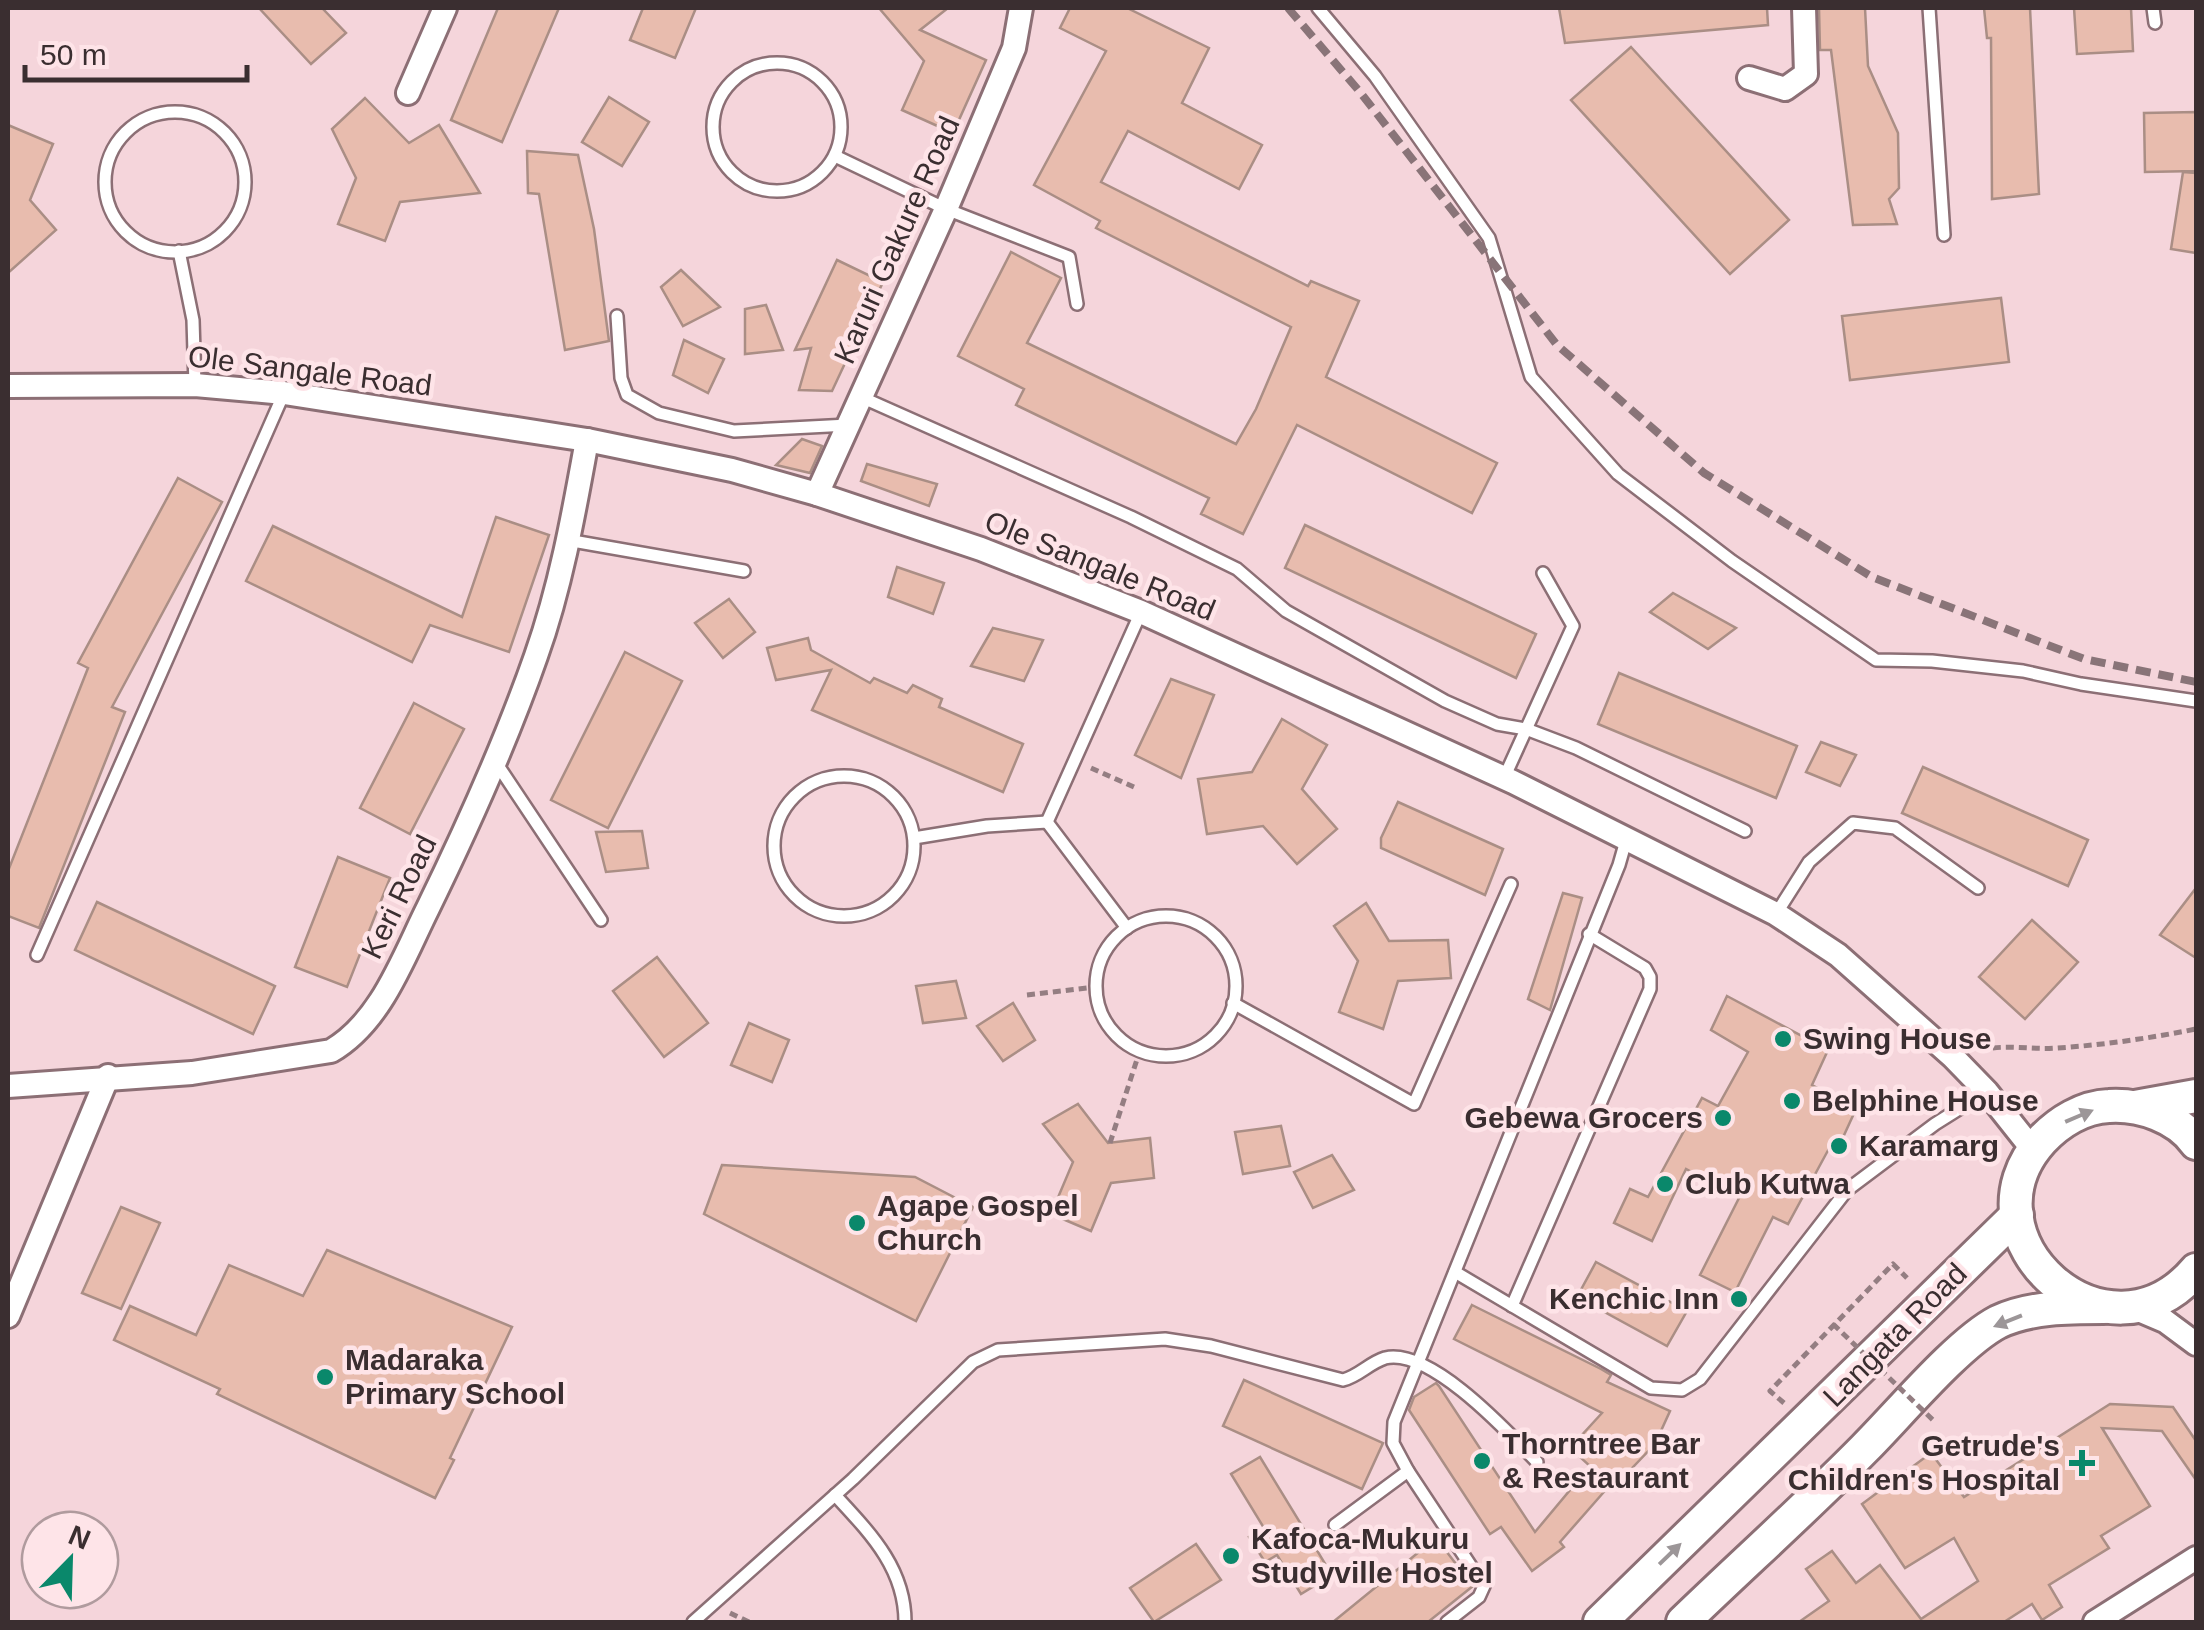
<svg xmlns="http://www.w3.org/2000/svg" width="2204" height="1630" font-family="Helvetica,sans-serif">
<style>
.building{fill:#e8bcae;stroke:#aa8e85;stroke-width:2.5}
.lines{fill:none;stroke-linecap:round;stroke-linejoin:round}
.service-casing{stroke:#8c6f75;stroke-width:16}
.minor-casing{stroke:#8c6f75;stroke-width:28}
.secondary-casing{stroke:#8c6f75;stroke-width:38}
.path{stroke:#947e82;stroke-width:5;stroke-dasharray:8 5;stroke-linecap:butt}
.service{stroke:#fff;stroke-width:11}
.minor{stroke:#fff;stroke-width:22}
.secondary{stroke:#fff;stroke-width:32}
.rail{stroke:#897478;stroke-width:8;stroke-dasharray:15 8;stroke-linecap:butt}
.path-bridge{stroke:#947e82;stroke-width:5;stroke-dasharray:8 5;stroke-linecap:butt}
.oneway{fill:#9c9698}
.poi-dot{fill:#0a886b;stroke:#fee4e8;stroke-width:4}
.labels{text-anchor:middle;stroke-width:9;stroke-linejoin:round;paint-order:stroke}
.street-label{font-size:30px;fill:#3a2e30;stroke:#fee4e8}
.poi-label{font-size:30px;font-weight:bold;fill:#3a2e30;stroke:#fee4e8;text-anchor:start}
</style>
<rect width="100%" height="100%" fill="#f5d5db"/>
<!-- building -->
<g class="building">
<path d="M259,8H322L346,33L311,64Z"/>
<path d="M498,8H559L502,142L451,120Z"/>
<path d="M643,8H696L675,58L630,40Z"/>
<path d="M879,8H948L920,30L986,60L953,133L902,110L924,61Z"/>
<path d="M1070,8H1127L1209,48L1182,103L1262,145L1239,189L1128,131L1101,182L1308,286L1311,281L1359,301L1326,377L1497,463L1472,513L1297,425L1243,534L1201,514L1209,498L1016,405L1024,389L958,356L1011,252L1061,278L1027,343L1236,444L1256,409L1291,327L1096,228L1100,221L1034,185L1106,51L1060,28Z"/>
<path d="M1559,8H1767L1768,25L1565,43Z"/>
<path d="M1819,8H1865L1868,66L1898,133L1899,188L1889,199L1897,224L1853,225L1831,50H1820Z"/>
<path d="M1984,8H2030L2039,194L1992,199L1991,38H1987Z"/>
<path d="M2074,8H2131L2133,51L2077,54Z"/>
<path d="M1631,47L1789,220L1730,274L1571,100Z"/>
<path d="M609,97L649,122L622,166L582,142Z"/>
<path d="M365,98L409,143L439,125L480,193L400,202L385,241L338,224L356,178L332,129Z"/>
<path d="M2196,112V171L2145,172L2144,113Z"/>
<path d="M8,125L53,144L30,200L56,230L8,273Z"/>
<path d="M527,151L578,155L594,229L609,341L565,350L539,194L528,193Z"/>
<path d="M2183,172L2196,173V253L2171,249Z"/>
<path d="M837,260L883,282L832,391L799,390L811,348L795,350Z"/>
<path d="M681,270L720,307L683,326L661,287Z"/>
<path d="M2001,298L2009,362L1850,380L1842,316Z"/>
<path d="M766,305L783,350L745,354V309Z"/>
<path d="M684,340L724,359L708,393L673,375Z"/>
<path d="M802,439L822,446L810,473L776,465Z"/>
<path d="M867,464L937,484L929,506L861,481Z"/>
<path d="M178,478L222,502L112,707L125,712L39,928L8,916V871L88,668L78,663Z"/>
<path d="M496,517L549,535L509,652L430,625L412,662L246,581L273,526L462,617Z"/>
<path d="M1305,525L1536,634L1516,678L1285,568Z"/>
<path d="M897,567L944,583L933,614L888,597Z"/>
<path d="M1673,593L1736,628L1708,649L1650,612Z"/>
<path d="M729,599L755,632L723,658L695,623Z"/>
<path d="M993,628L1043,640L1024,681L971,666Z"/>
<path d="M808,638L811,650L870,683L874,678L907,693L913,685L942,699L939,707L1023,744L1003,792L812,710L831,670L776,680L767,648Z"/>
<path d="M625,652L682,681L608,828L551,800Z"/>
<path d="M1619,673L1797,746L1776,798L1598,724Z"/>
<path d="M1171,679L1214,695L1181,778L1135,755Z"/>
<path d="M414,703L464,729L410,834L360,808Z"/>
<path d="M1282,719L1327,745L1302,789L1337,829L1297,864L1263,826L1207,834L1198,779L1252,772Z"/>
<path d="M1821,742L1856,755L1840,786L1806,772Z"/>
<path d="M1923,767L2088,840L2068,886L1902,813Z"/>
<path d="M1398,802L1503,849L1485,895L1381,848V838Z"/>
<path d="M642,831L648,868L606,872L596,832Z"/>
<path d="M338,857L390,878L347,987L295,967Z"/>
<path d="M2196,888V958L2160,935Z"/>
<path d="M1563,893L1582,898L1550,1010L1528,999Z"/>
<path d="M97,902L275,986L253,1034L75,950Z"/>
<path d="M1366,903L1389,941L1448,940L1451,978L1398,981L1383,1029L1339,1012L1358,961L1334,926Z"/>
<path d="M2032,920L2078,962L2025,1019L1979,977Z"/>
<path d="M657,957L708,1023L664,1057L613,991Z"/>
<path d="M956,981L966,1018L923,1023L916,986Z"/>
<path d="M1727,996L1828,1050L1812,1085L1856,1109L1839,1146L1832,1143L1788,1224L1773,1217L1735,1292L1700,1275L1739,1198L1686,1169L1652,1241L1614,1223L1630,1189L1648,1197L1702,1098L1718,1106L1748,1052L1711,1030Z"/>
<path d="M1013,1003L1035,1040L1003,1061L977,1026Z"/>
<path d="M749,1023L789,1040L772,1082L731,1065Z"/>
<path d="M1078,1104L1108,1143L1150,1138L1154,1178L1111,1183L1091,1231L1051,1214L1073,1162L1043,1124Z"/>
<path d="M1281,1126L1290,1166L1243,1174L1235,1132Z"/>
<path d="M1332,1155L1354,1190L1313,1208L1294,1172Z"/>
<path d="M722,1165L915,1177L973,1207L916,1321L704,1214Z"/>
<path d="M121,1207L160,1223L121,1309L82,1293Z"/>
<path d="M327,1250L512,1327L450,1458L454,1460L435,1498L217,1394L220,1389L114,1340L130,1306L196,1335L229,1265L303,1296Z"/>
<path d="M1596,1262L1687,1311L1667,1346L1577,1297Z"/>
<path d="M1472,1305L1601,1369L1611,1375L1607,1382L1670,1411L1655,1444L1613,1488L1610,1485L1560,1542L1564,1547L1532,1571L1501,1527L1490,1534L1409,1410L1414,1397L1436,1383L1439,1386L1535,1532L1590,1466L1570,1448L1602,1413L1454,1339Z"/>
<path d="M1244,1380L1383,1443L1362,1489L1223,1426Z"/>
<path d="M2110,1404L2173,1407L2196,1441V1480L2162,1431L2102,1428L2150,1506L2101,1536L2109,1548L2049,1585L2062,1607L2042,1620L2032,1604L2004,1622H1799L1829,1601L1806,1569L1832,1551L1856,1583L1880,1565L1921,1619L1978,1581L1954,1538L1905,1568L1862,1504L1931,1453L1964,1497Z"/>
<path d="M1260,1457L1332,1575L1301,1594L1277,1555L1265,1562L1249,1537L1264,1528L1231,1474Z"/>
<path d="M1436,1538L1473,1586L1428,1622H1333Z"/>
<path d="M1196,1544L1221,1580L1154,1622L1130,1588Z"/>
</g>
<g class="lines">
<defs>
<g id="service">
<path d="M1318,8L1375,76L1489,238L1531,377L1618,474L1732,561L1876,660L1932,661L2023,671L2081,684L2196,701"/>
<path d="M1929,8L1944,235"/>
<path d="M2153,8L2155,23"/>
<circle cx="777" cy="127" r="64"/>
<circle cx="175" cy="182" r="70"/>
<path d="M835,156L946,209L1069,257L1077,304"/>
<path d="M179,251L193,320L195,385"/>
<path d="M617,316L621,378L627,395L659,413L734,431L848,425"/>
<path d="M861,397L1131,517L1237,569L1286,611L1445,701L1497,724L1526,729L1576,748L1745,831"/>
<path d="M567,540L744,571"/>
<path d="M495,761L601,920"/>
<circle cx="844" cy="846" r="70"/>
<path d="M1504,778L1573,626L1543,573"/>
<path d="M1047,822L1141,612"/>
<path d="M1047,822L1127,928"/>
<path d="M914,838L987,826L1047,822"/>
<path d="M1776,914L1809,862L1853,823L1895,828L1978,888"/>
<circle cx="1166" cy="986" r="70"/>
<path d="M37,955L284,393"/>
<path d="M1233,1003L1414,1104L1511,884"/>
<path d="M1455,1272L1651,1388L1682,1390L1700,1379L1847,1190L1935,1124L1986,1092"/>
<path d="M1512,1306L1650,989V977L1645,968L1589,934"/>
<path d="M1408,1471L1484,1586L1479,1597L1447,1622"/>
<path d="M835,1495C870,1533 905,1568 905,1622"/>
<path d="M1335,1525L1408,1471L1393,1443L1394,1422L1619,865L1627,837"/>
<path d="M693,1622L853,1479L973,1362L998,1350L1165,1339L1211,1346L1343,1380C1359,1376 1369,1363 1385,1358C1430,1347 1508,1432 1537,1462"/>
</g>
<g id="minor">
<path d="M1749,78L1785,89L1806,74L1804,8"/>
<path d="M408,93L445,8"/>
<path d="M8,386L195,385L284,393L587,440L732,470L817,494L981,549L1141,612L1513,782L1776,914L1838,955L1953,1057L1987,1092L2033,1150"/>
<path d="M817,494L946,209L1014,48L1021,8"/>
<path d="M8,1086L192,1073L331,1051C381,1022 403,958 428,908C468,826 506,742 536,656C561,586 574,512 587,440"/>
<path d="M2132,1307L2165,1321L2196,1344"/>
<path d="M8,1316L108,1076"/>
<path d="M2095,1622L2196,1558"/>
</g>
<g id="secondary">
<path d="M2135,1107L2196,1096"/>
<path d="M2196,1143C2178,1117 2140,1104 2109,1106C2083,1107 2059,1122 2042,1140C1954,1237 2107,1375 2196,1270"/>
<path d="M1600,1622L2017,1215"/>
<path d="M1683,1622C1743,1564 1806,1508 1865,1448C1899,1414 1958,1343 1998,1322C2030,1307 2069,1307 2104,1307"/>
</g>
</defs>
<!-- service casing -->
<use href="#service" class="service-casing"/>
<!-- minor casing -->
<use href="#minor" class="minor-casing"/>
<!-- secondary casing -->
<use href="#secondary" class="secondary-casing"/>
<!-- path -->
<g class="path">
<path d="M1091,768L1136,788"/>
<path d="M1027,995L1096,987"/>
<path d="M1980,1050C2006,1044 2031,1050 2057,1048C2104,1045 2151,1038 2196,1029"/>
<path d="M1110,1143L1140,1050"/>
<path d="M1784,1403L1770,1391L1893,1264L1907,1278"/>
<path d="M730,1613L749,1622"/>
</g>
<!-- service -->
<use href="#service" class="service"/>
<!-- minor -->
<use href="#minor" class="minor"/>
<!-- secondary -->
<use href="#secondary" class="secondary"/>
<!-- rail -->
<path class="rail" d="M1288,8L1360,92L1557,345L1704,473L1872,577L2084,659L2196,682"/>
<!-- path-bridge -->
<path class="path-bridge" d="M1833,1324L1934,1421"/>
</g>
<!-- one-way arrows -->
<defs><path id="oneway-solid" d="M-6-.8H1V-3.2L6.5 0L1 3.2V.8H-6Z" transform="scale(2.5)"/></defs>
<g class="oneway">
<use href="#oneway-solid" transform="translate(2079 1116) rotate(-23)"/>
<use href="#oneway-solid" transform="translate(2008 1321) rotate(158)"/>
<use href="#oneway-solid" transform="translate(1670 1554) rotate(-44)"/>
</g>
<!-- markers -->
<g class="poi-dot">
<circle cx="1783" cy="1039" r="10"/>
<circle cx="1792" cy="1101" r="10"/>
<circle cx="1723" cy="1118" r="10"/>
<circle cx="1839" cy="1146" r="10"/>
<circle cx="1665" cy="1184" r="10"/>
<circle cx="857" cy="1223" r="10"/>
<circle cx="1739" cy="1299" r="10"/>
<circle cx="325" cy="1377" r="10"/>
<circle cx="1482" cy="1461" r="10"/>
<path d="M2077 1448h10v10h10v10h-10v10h-10v-10h-10v-10h10z"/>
<circle cx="1231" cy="1556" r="10"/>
</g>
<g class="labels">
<!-- street labels -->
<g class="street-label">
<text transform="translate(897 240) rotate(-66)" y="10">Karuri Gakure Road</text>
<text transform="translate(310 371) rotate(7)" y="10">Ole Sangale Road</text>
<text transform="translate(1100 566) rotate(22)" y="10">Ole Sangale Road</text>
<text transform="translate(399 897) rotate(-64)" y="10">Keri Road</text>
<text transform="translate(1895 1335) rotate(-45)" y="10">Langata Road</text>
</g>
<!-- poi labels -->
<g class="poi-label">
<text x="1803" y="1049">Swing House</text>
<text x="1812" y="1111">Belphine House</text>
<text x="1703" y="1128" text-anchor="end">Gebewa Grocers</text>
<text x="1859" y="1156">Karamarg</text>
<text x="1685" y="1194">Club Kutwa</text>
<text x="877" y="1216">Agape Gospel<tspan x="877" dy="34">Church</tspan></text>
<text x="1719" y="1309" text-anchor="end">Kenchic Inn</text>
<text x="345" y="1370">Madaraka<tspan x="345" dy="34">Primary School</tspan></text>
<text x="1502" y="1454">Thorntree Bar<tspan x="1502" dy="34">&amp; Restaurant</tspan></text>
<text x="2060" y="1456" text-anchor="end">Getrude's<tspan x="2060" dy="34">Children's Hospital</tspan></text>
<text x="1251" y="1549">Kafoca-Mukuru<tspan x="1251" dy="34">Studyville Hostel</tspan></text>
</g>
</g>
<!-- border -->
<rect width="2204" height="1630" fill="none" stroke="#3a2e30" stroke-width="20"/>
<!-- north arrow -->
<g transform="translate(70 1560) rotate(23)"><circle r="48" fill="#fee4e8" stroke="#b09b9e" stroke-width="2.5"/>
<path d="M0-8L18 38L0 25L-18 38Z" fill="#0a886b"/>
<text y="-15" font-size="28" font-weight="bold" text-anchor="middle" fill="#3a2e30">N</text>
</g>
<!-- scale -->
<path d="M25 65v15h222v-15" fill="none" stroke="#3a2e30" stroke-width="5"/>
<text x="40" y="65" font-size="30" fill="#3a2e30" stroke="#fee4e8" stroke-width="8" paint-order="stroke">50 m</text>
</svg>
